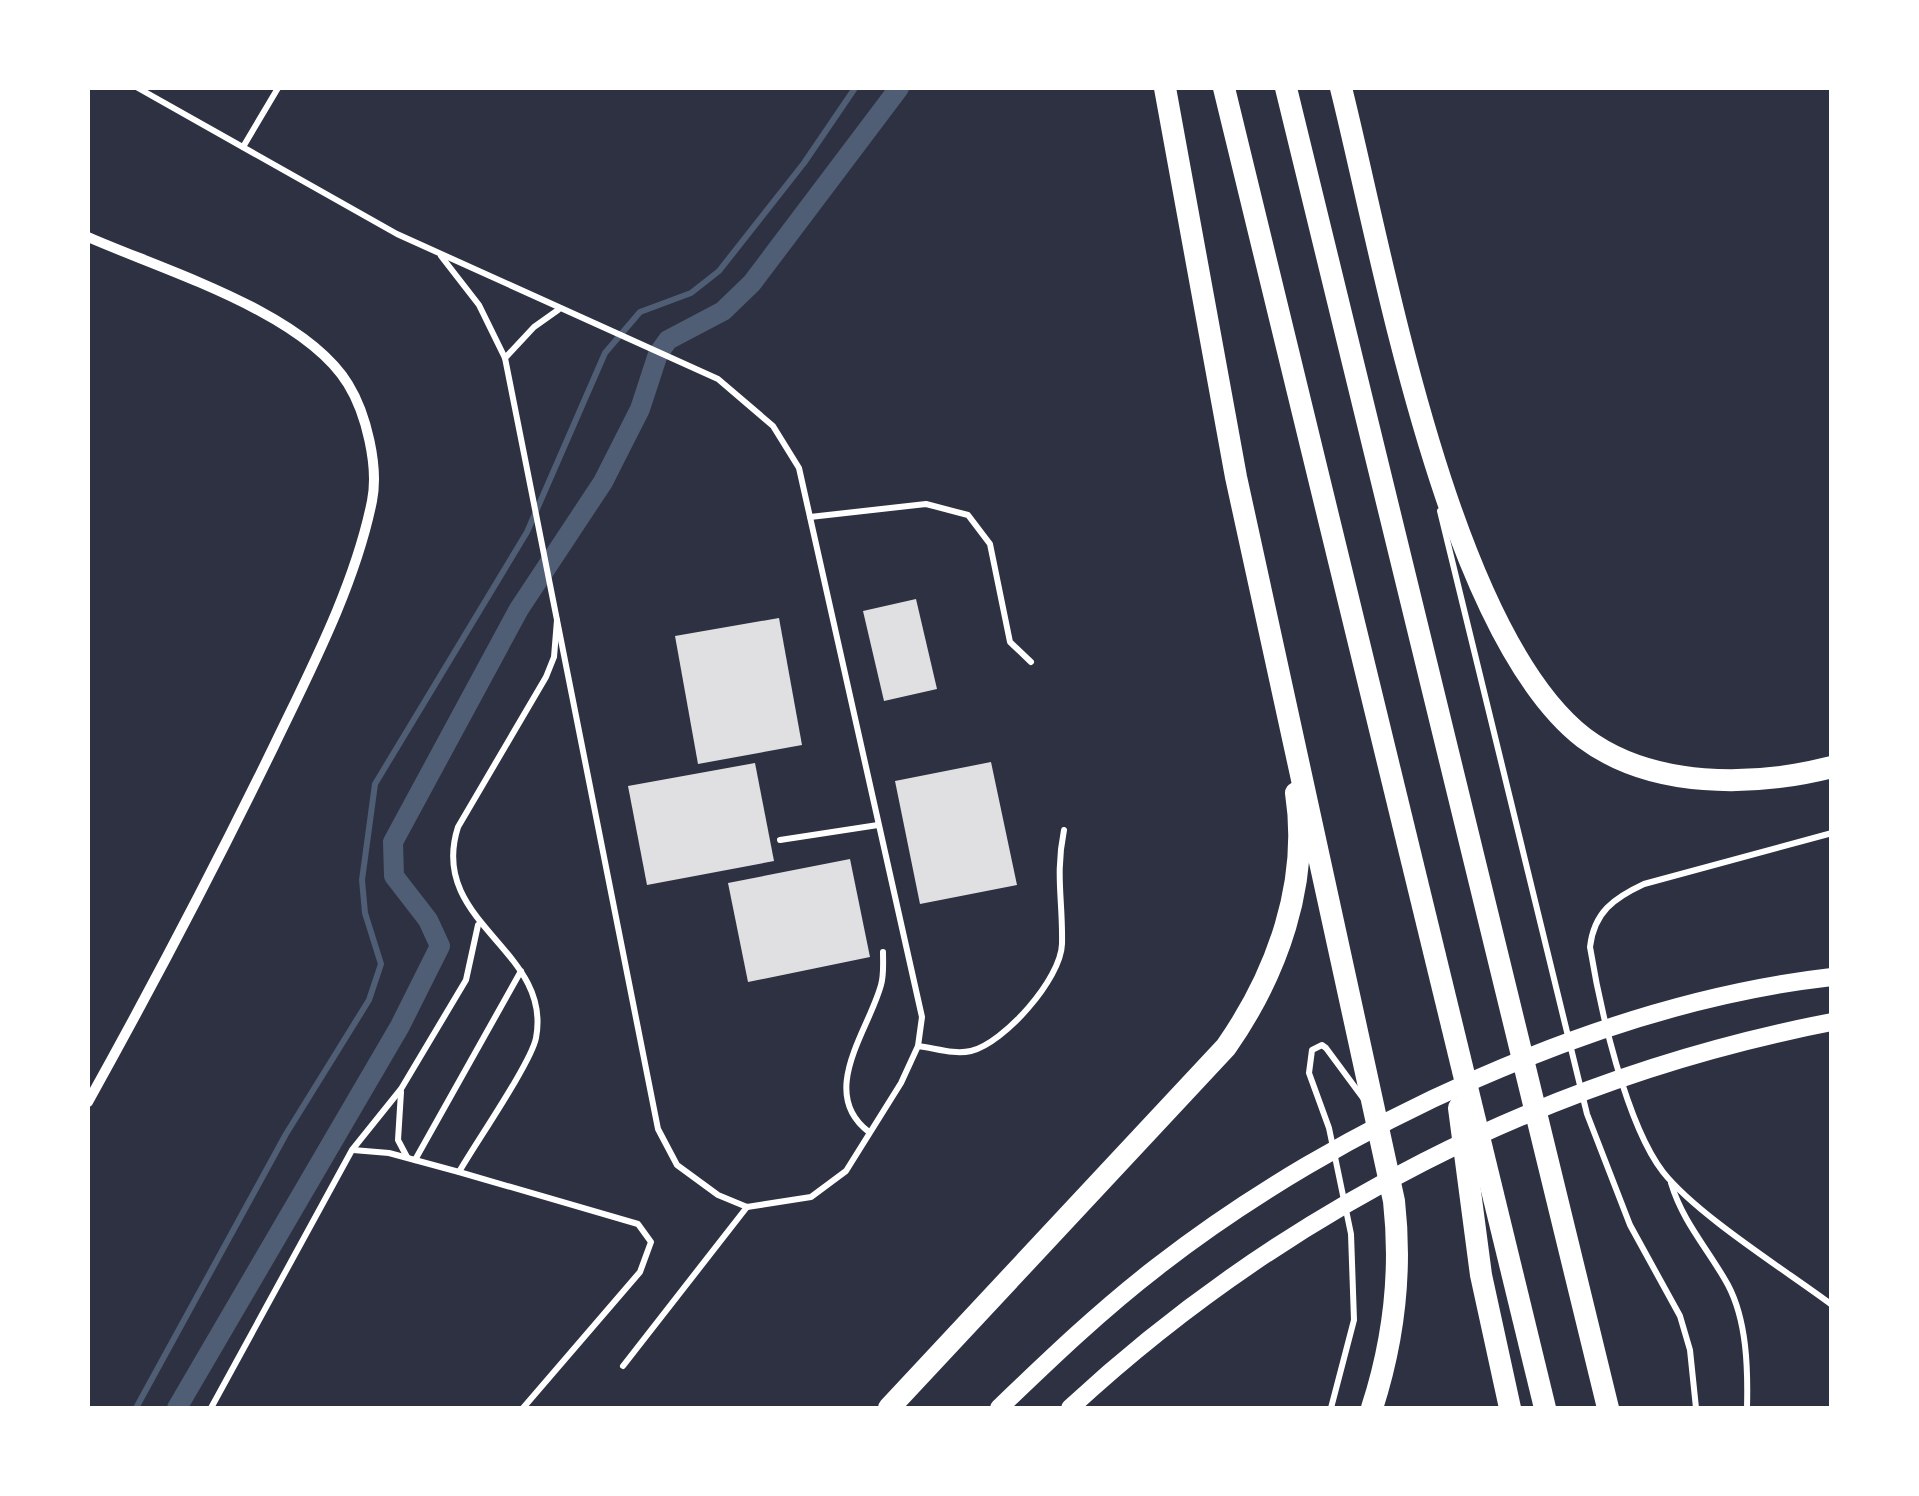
<svg xmlns="http://www.w3.org/2000/svg" width="1919" height="1496" font-family="Jost,sans-serif">
<style>
.lines{fill:none;stroke-linecap:round;stroke-linejoin:round}
.stream{stroke:#4f5d75;stroke-width:6}
.canal{stroke:#4f5d75;stroke-width:20}
.building{fill:#e0e0e3}
.service{stroke:#fff;stroke-width:6}
.minor{stroke:#fff;stroke-width:10}
.secondary{stroke:#fff;stroke-width:18}
.motorway{stroke:#fff;stroke-width:22}
</style>
<rect width="100%" height="100%" fill="#2d3142"/>
<g class="lines">
<!-- stream -->
<path class="stream" d="M136,1408L286,1134L369,1000L381,964L365,913L362,880L375,784L527,532L605,353L640,312L691,293L719,271L804,163L855,88"/>
<!-- canal -->
<path class="canal" d="M177,1408L400,1026L440,946L428,920L394,876L393,842L519,609L603,482L640,409L658,354L668,340L723,311L752,283L899,88"/>
</g>
<!-- building -->
<g class="building">
<path d="M916,599L937,689L884,701L863,611Z"/>
<path d="M779,618L802,745L698,764L675,636Z"/>
<path d="M991,762L1017,885L920,904L895,781Z"/>
<path d="M755,763L774,861L647,885L628,786Z"/>
<path d="M850,859L870,957L748,982L728,883Z"/>
</g>
<g class="lines">
<!-- service -->
<g class="service">
<path d="M138,88L397,234L718,379L773,426L799,468L922,1017L918,1046L901,1083L846,1171L811,1197L747,1207L718,1195L677,1165L658,1129L557,620"/>
<path d="M243,147L278,88"/>
<path d="M441,256L479,305L505,358L557,620L554,657L546,677L458,827C427,923 553,949 536,1038C531,1063 475,1144 459,1172L638,1224L651,1242L640,1272L523,1408"/>
<path d="M505,358L534,327L558,310"/>
<path d="M1440,511L1587,1114L1630,1225L1680,1316L1690,1350L1696,1408"/>
<path d="M810,517L926,504L968,515L990,544L1010,642L1031,662"/>
<path d="M1832,833L1644,884C1614,898 1594,912 1590,947C1600,1008 1626,1124 1663,1172C1697,1215 1785,1270 1832,1305"/>
<path d="M780,840L878,825"/>
<path d="M918,1046C935,1048 954,1055 971,1051C1004,1043 1061,979 1062,944C1063,901 1055,875 1064,830"/>
<path d="M401,1092L398,1140L407,1157"/>
<path d="M869,1132C817,1093 869,1030 881,985C884,975 883,963 883,952"/>
<path d="M353,1150L389,1153L459,1172"/>
<path d="M415,1160L521,971"/>
<path d="M1671,1183C1683,1223 1709,1250 1728,1285C1747,1321 1748,1369 1747,1408"/>
<path d="M623,1366L747,1207"/>
<path d="M211,1408L352,1150L401,1089L466,980L478,925"/>
<path d="M1331,1408L1354,1320L1351,1234L1329,1128L1309,1073L1312,1050L1322,1045L1326,1048L1363,1098"/>
</g>
<!-- minor -->
<path class="minor" d="M88,237C163,270 304,312 348,384C366,413 379,466 372,501C355,585 311,669 274,746C215,867 153,985 88,1102"/>
<!-- secondary -->
<g class="secondary">
<path d="M999,1408C1050,1359 1101,1310 1157,1267C1338,1126 1603,1003 1832,977"/>
<path d="M1070,1408C1283,1211 1547,1077 1832,1022"/>
</g>
<!-- motorway -->
<g class="motorway">
<path d="M1165,88L1236,477L1394,1201C1402,1272 1394,1340 1372,1408"/>
<path d="M1224,88L1545,1408"/>
<path d="M1286,88L1608,1408"/>
<path d="M1341,88C1383,255 1447,632 1584,738C1652,789 1753,787 1832,767"/>
<path d="M1459,1108L1481,1275L1510,1408"/>
<path d="M889,1408L1226,1047C1277,974 1310,883 1296,793"/>
</g>
</g>
<!-- border -->
<rect width="1919" height="1496" fill="none" stroke="#ffffff" stroke-width="180"/>
</svg>
